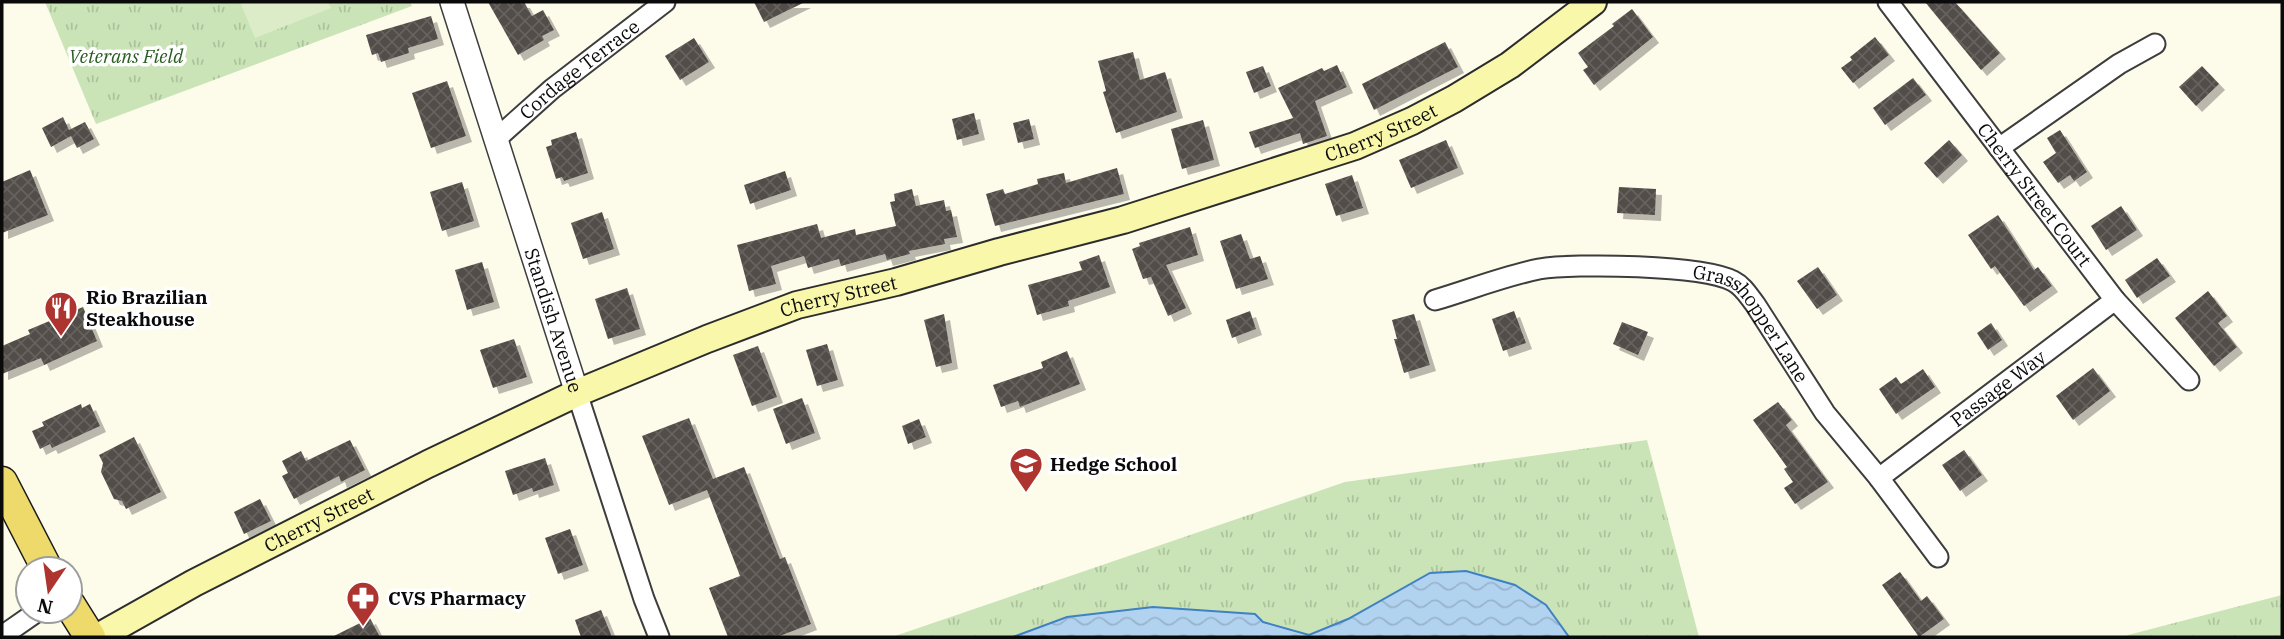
<svg xmlns="http://www.w3.org/2000/svg" width="2284" height="639" font-family="'IBM Plex Serif',serif">
<style>
.park{fill:url(#park-tufts)}
.pitch{fill:#dcecc8}
.water{fill:url(#water-waves);stroke:#4081c1;stroke-width:2}
.building{fill:url(#building-cross-hatch);filter:url(#shadow)}
.lines{fill:none;stroke-linecap:round;stroke-linejoin:round}
.minor-casing{stroke:#3d3d3d;stroke-width:23}
.tertiary-casing{stroke:#3d3d3d;stroke-width:26}
.secondary-casing{stroke:#2c2c2c;stroke-width:30}
.primary-casing{stroke:#1b1b1b;stroke-width:33}
.minor{stroke:#fff;stroke-width:19}
.tertiary{stroke:#fff;stroke-width:23}
.secondary{stroke:#f8f7aa;stroke-width:26}
.primary{stroke:#edda6a;stroke-width:30}
.labels{text-anchor:middle;stroke-width:7;stroke-linejoin:round;paint-order:stroke}
.park-label{font-size:19px;font-style:italic;fill:#285c21;stroke:#fff}
.street-label{font-size:19px;fill:#0a0a0a;stroke:#fff}
.poi-label{font-size:19px;font-weight:bold;fill:#0a0a0a;stroke:#fff;text-anchor:start}
</style>
<defs>
<pattern id="park-tufts" width="24" height="20" patternUnits="userSpaceOnUse" patternTransform="scale(1.75)"><rect width="24" height="20" fill="#cae4b7"/><path d="M3 7l-1-3M5 7V3M7 7l1-3M15 17l-1-3M17 17v-4M19 17l1-3" fill="none" stroke="#acc29c"/></pattern>
<pattern id="water-waves" width="16" height="10" patternUnits="userSpaceOnUse" patternTransform="scale(1.75)"><rect width="16" height="10" fill="#b2d3f0"/><path d="M0 5q4-4 8 0t8 0" fill="none" stroke="#98b4cc"/></pattern>
<pattern id="building-cross-hatch" width="8" height="8" patternUnits="userSpaceOnUse" patternTransform="scale(1.75)"><rect width="8" height="8" fill="#524d48"/><path d="M0 0l8 8M0 8l8-8" fill="none" stroke="#66625e"/></pattern>
<filter id="shadow"><feDropShadow dx="6" dy="6" stdDeviation="0" flood-color="#0004"/></filter>
</defs>
<rect width="100%" height="100%" fill="#fdfbea"/>
<!-- park -->
<g class="park">
<path d="M45,2H410L412,6L96,124Z"/>
<path d="M1647,440L1699,637H892L1345,482Z"/>
<path d="M2282,595V637H2126L2128,635Z"/>
</g>
<!-- pitch -->
<path class="pitch" d="M240,2H328L331,8L255,38Z"/>
<!-- water -->
<path class="water" d="M1466,571L1515,585L1546,605L1569,637H1013L1067,617L1153,607L1255,614L1263,622L1309,635L1348,619L1430,573Z"/>
<!-- building -->
<g class="building">
<path d="M488,2H524L532,16L543,10L554,30L542,36L544,40L518,55Z"/>
<path d="M754,2H805L764,22Z"/>
<path d="M1925,2H1955L2000,53L1981,70Z"/>
<path d="M1632,9L1653,37L1594,85L1583,70L1588,67L1578,53L1614,26L1612,24Z"/>
<path d="M431,16L438,39L408,48L409,53L381,62L378,53L372,55L366,35Z"/>
<path d="M1875,37L1889,55L1853,83L1841,68L1852,60L1850,57Z"/>
<path d="M694,38L709,62L680,80L665,56Z"/>
<path d="M1445,42L1458,67L1374,110L1362,84Z"/>
<path d="M1133,52L1140,80L1165,72L1177,112L1116,133L1103,92L1106,91L1098,61Z"/>
<path d="M1337,65L1347,87L1315,101L1327,136L1303,144L1300,133L1255,148L1249,132L1293,118L1278,88L1322,68L1324,71Z"/>
<path d="M1263,66L1271,86L1254,93L1246,72Z"/>
<path d="M2202,66L2219,84L2196,106L2179,87Z"/>
<path d="M1913,78L1926,95L1885,125L1873,108Z"/>
<path d="M447,81L466,136L431,148L412,93Z"/>
<path d="M974,113L979,134L957,140L952,119Z"/>
<path d="M63,117L69,130L85,122L94,139L77,148L71,136L51,147L42,128Z"/>
<path d="M1029,119L1034,139L1018,143L1013,123Z"/>
<path d="M1203,120L1214,160L1182,169L1171,129Z"/>
<path d="M2060,130L2087,172L2074,181L2070,175L2058,183L2043,162L2056,153L2047,138Z"/>
<path d="M576,132L588,173L564,181L562,177L556,179L546,147L552,145L551,140Z"/>
<path d="M1446,140L1458,168L1411,188L1399,160Z"/>
<path d="M1949,140L1962,155L1937,178L1924,163Z"/>
<path d="M1117,168L1124,194L995,226L986,194L1003,189L1005,194L1038,184L1037,179L1064,173L1066,183Z"/>
<path d="M30,170L48,215L2,233V182Z"/>
<path d="M785,171L791,190L750,204L744,185Z"/>
<path d="M1352,175L1363,208L1336,216L1325,184Z"/>
<path d="M462,182L474,221L442,231L430,192Z"/>
<path d="M1619,187L1656,189L1655,215L1617,213Z"/>
<path d="M912,189L916,206L944,200L946,211L951,210L957,237L944,239L945,244L909,251L910,254L887,260L885,254L841,266L839,259L808,268L804,256L771,266L776,284L749,291L737,245L817,224L821,238L855,229L856,235L896,226L890,202L895,201L894,194Z"/>
<path d="M2121,206L2137,230L2106,250L2091,226Z"/>
<path d="M602,212L614,249L583,259L571,223Z"/>
<path d="M1998,215L2034,270L2038,267L2052,286L2024,306L1995,266L1991,269L1968,235Z"/>
<path d="M1190,227L1198,255L1166,265L1186,308L1168,316L1151,277L1143,279L1132,249L1140,246L1139,243Z"/>
<path d="M1241,234L1250,259L1260,256L1268,279L1236,289L1220,241Z"/>
<path d="M1099,255L1110,287L1068,301L1069,306L1037,315L1028,285L1082,270L1079,262Z"/>
<path d="M2157,258L2170,276L2137,298L2125,280Z"/>
<path d="M482,262L494,302L467,310L455,270Z"/>
<path d="M1818,267L1837,295L1817,309L1797,281Z"/>
<path d="M627,288L640,329L608,339L595,299Z"/>
<path d="M2208,291L2227,316L2218,323L2237,347L2214,366L2175,318Z"/>
<path d="M83,307L97,341L44,365L41,358L2,374V346L30,334L28,330Z"/>
<path d="M1250,311L1256,329L1232,338L1226,320Z"/>
<path d="M1514,311L1526,343L1503,351L1492,319Z"/>
<path d="M944,314L952,363L936,367L924,320Z"/>
<path d="M1414,314L1430,365L1404,373L1394,339H1397L1392,320Z"/>
<path d="M1622,322L1648,332L1638,355L1613,344Z"/>
<path d="M1991,323L2002,340L1988,350L1977,333Z"/>
<path d="M514,339L527,377L493,388L480,350Z"/>
<path d="M827,344L838,380L817,386L806,350Z"/>
<path d="M758,346L777,397L752,406L733,355Z"/>
<path d="M1067,351L1080,384L1020,407L1018,401L1001,407L993,385L1043,368L1041,362Z"/>
<path d="M2093,368L2110,391L2073,420L2056,396Z"/>
<path d="M1923,369L1935,387L1896,414L1879,389L1896,377L1901,384Z"/>
<path d="M802,398L815,433L786,444L773,409Z"/>
<path d="M1778,402L1792,420L1786,425L1828,482L1795,504L1784,488L1793,482L1784,469L1787,467L1753,420Z"/>
<path d="M81,404L82,408L90,404L100,426L52,448L50,444L40,449L32,431L44,426L42,422Z"/>
<path d="M689,418L713,479L744,467L780,559L785,557L811,624L777,637H728L709,588L740,576L707,490L669,505L642,436Z"/>
<path d="M919,419L926,437L908,444L902,426Z"/>
<path d="M134,437L161,492L126,509L122,501L114,499L101,472L103,463L99,455Z"/>
<path d="M350,440L365,470L341,482L339,476L294,499L282,476L288,473L282,461L301,451L306,461Z"/>
<path d="M1964,450L1982,475L1960,491L1942,465Z"/>
<path d="M545,458L554,485L533,492L532,488L513,495L505,471Z"/>
<path d="M260,499L271,521L244,534L234,512Z"/>
<path d="M570,529L583,565L558,574L545,538Z"/>
<path d="M1900,572L1921,601L1927,596L1944,619L1919,637L1882,585Z"/>
<path d="M601,610L612,637H581L575,620Z"/>
<path d="M370,618L380,637H332Z"/>
</g>
<g class="lines">
<defs>
<g id="minor">
<path id="s1" d="M1888,2L2115,300L2189,380"/>
<path id="s2" d="M495,140L552,89L665,2"/>
<path d="M1999,148L2119,64L2155,44"/>
<path id="s3" d="M1435,300C1469,290 1504,276 1539,269C1575,263 1702,265 1733,281C1743,286 1748,295 1755,304L1825,413L1879,478L1938,557"/>
<path d="M577,393L644,599L659,637"/>
<path id="s4" d="M1879,478L2115,300"/>
<path d="M2,636L38,611"/>
</g>
<g id="tertiary">
<path id="s5" d="M452,2L577,393"/>
</g>
<g id="secondary">
<path id="s6" d="M98,637L194,583L428,464L577,393L707,339L797,305L896,282L999,252L1123,220L1355,146L1412,121L1454,99L1510,65L1593,2"/>
</g>
<g id="primary">
<path d="M2,482L47,569"/>
<path d="M70,605L90,637"/>
</g>
</defs>
<!-- minor casing -->
<use href="#minor" class="minor-casing"/>
<!-- tertiary casing -->
<use href="#tertiary" class="tertiary-casing"/>
<!-- secondary casing -->
<use href="#secondary" class="secondary-casing"/>
<!-- primary casing -->
<use href="#primary" class="primary-casing"/>
<!-- minor -->
<use href="#minor" class="minor"/>
<!-- tertiary -->
<use href="#tertiary" class="tertiary"/>
<!-- secondary -->
<use href="#secondary" class="secondary"/>
<!-- primary -->
<use href="#primary" class="primary"/>
</g>
<!-- icons -->
<defs>
<symbol id="restaurant-pin" viewBox="-11 -11 22 30"><path d="M0 17L-7.5 6A9.5 9.5 0 1 1 7.5 6Z" fill="#ae352f" stroke="#fff"/><path d="M-5-6h1v4h1v-4h1v4h1v-4h1v5L-1.5 .5V6h-2V.5L-5-1ZM5-6V6H3V1.5H1.5Q1.5-4 5-6Z" fill="#fff"/></symbol>
<symbol id="school-pin" viewBox="-11 -11 22 30"><path d="M0 17L-7.5 6A9.5 9.5 0 1 1 7.5 6Z" fill="#ae352f" stroke="#fff"/><path d="M0-5L7-2L0 1L-7-2ZM-4 1L0 2.5L4 1V4Q0 6-4 4Z" fill="#fff"/></symbol>
<symbol id="pharmacy-pin" viewBox="-11 -11 22 30"><path d="M0 17L-7.5 6A9.5 9.5 0 1 1 7.5 6Z" fill="#ae352f" stroke="#fff"/><path d="M-2-6h4v4h4v4h-4v4h-4v-4h-4v-4h4Z" fill="#fff"/></symbol>
</defs>
<g fill-rule="evenodd">
<use href="#restaurant-pin" x="42" y="289" width="38" height="52"/>
<use href="#school-pin" x="1007" y="445" width="38" height="52"/>
<use href="#pharmacy-pin" x="344" y="579" width="38" height="52"/>
</g>
<g class="labels">
<!-- park labels -->
<g class="park-label">
<text x="126" y="63">Veterans Field</text>
</g>
<!-- street labels -->
<g class="street-label">
<text dy="7" stroke="none"><textPath href="#s2" startOffset="110">Cordage Terrace</textPath></text>
<text dy="7" stroke="none"><textPath href="#s6" startOffset="1384">Cherry Street</textPath></text>
<text dy="7" stroke="none"><textPath href="#s1" startOffset="242">Cherry Street Court</textPath></text>
<text dy="7" stroke="none"><textPath href="#s6" startOffset="817">Cherry Street</textPath></text>
<text dy="7" stroke="none"><textPath href="#s5" startOffset="334">Standish Avenue</textPath></text>
<text dy="7" stroke="none"><textPath href="#s3" startOffset="345">Grasshopper Lane</textPath></text>
<text dy="7" stroke="none"><textPath href="#s4" startOffset="149">Passage Way</textPath></text>
<text dy="7" stroke="none"><textPath href="#s6" startOffset="250">Cherry Street</textPath></text>
</g>
<!-- poi labels -->
<g class="poi-label">
<text x="86" y="304">Rio Brazilian<tspan x="86" dy="22">Steakhouse</tspan></text>
<text x="1050" y="471">Hedge School</text>
<text x="388" y="605">CVS Pharmacy</text>
</g>
</g>
<!-- border -->
<rect width="2284" height="639" fill="none" stroke="#0a0a0a" stroke-width="7"/>
<!-- north arrow -->
<g transform="translate(49 590) rotate(193)"><circle r="33" fill="#ffffff" stroke="#9d9d9d" stroke-width="2"/>
<path d="M0-5L12 26L0 18L-12 26Z" fill="#ae352f"/>
<text y="-10" font-size="19" font-weight="bold" text-anchor="middle" fill="#0a0a0a">N</text>
</g>
</svg>
